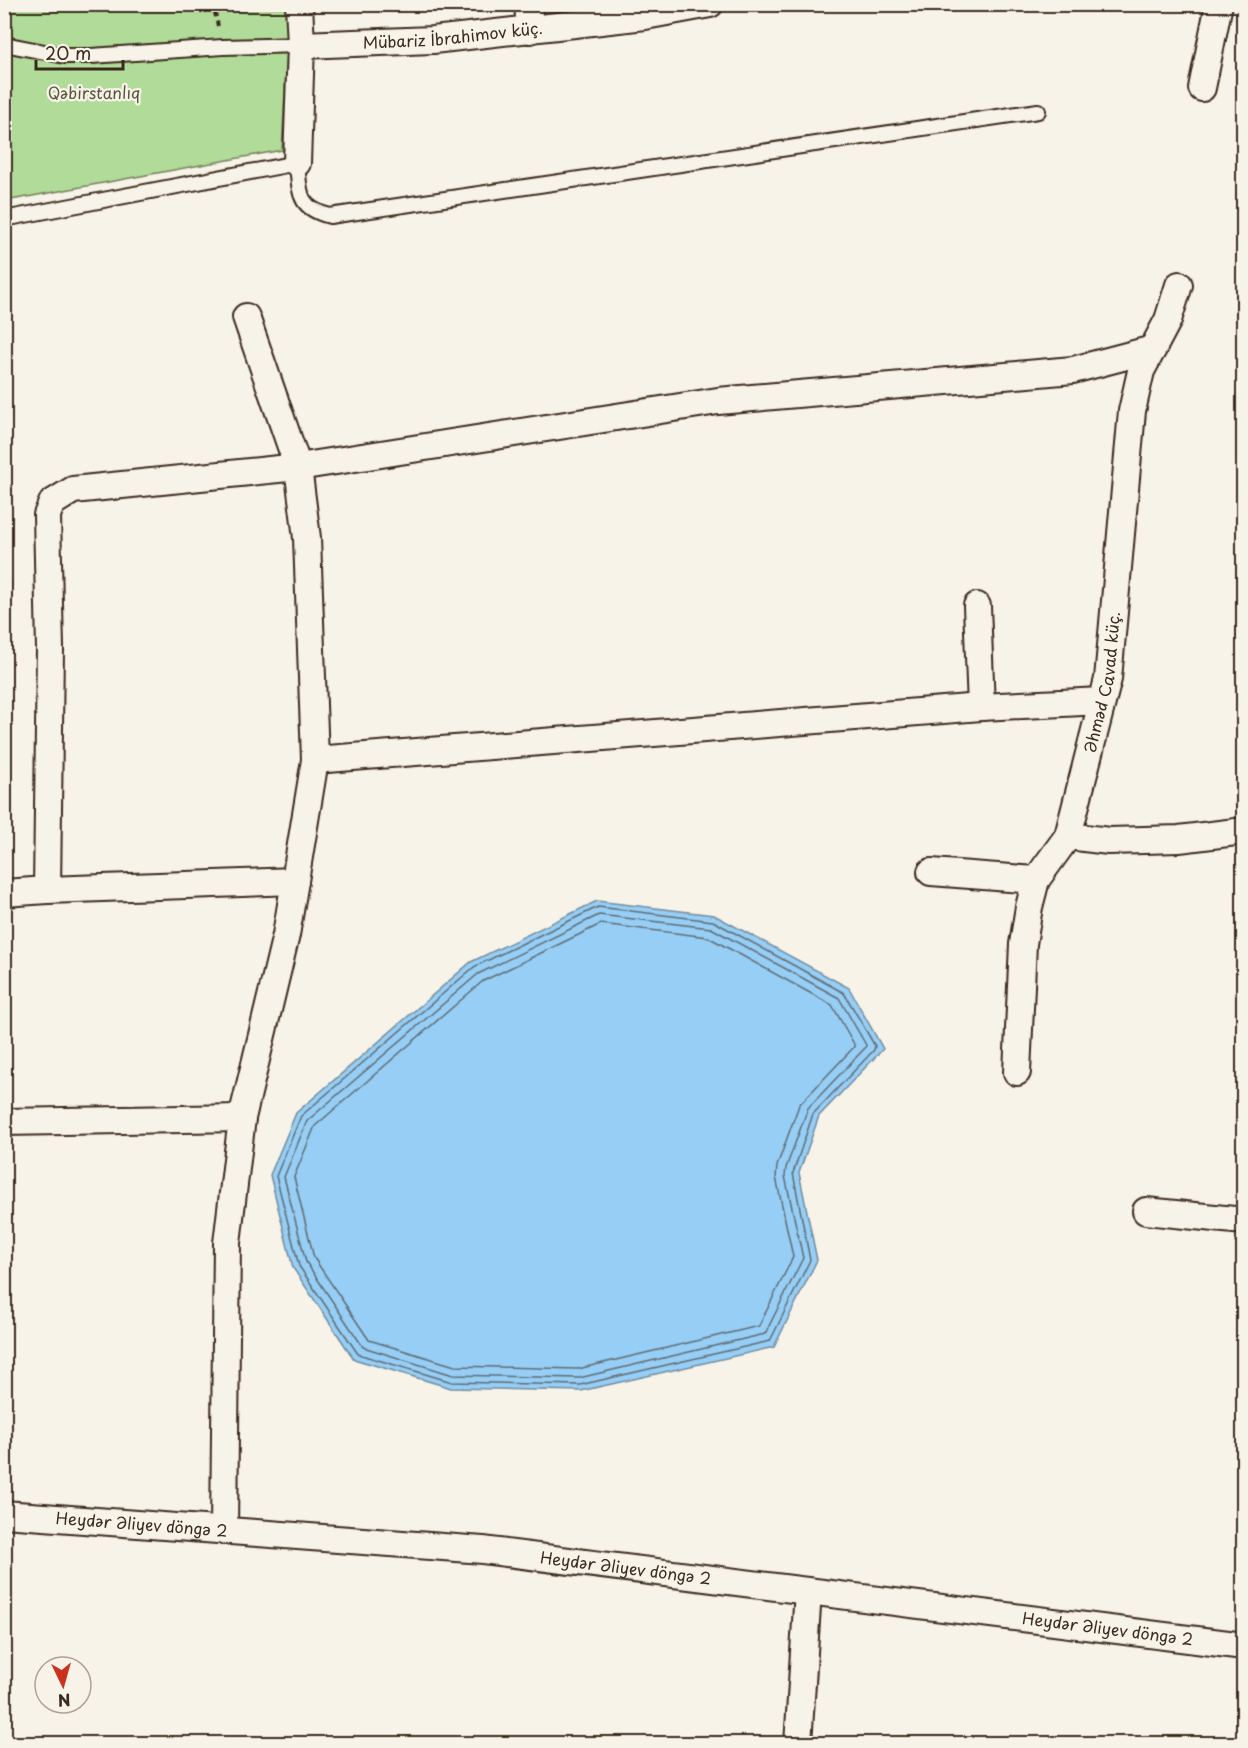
<svg xmlns="http://www.w3.org/2000/svg" width="1248" height="1748" font-family="'Playpen Sans',sans-serif">
<style>
.green{fill:#b1db99;stroke:#76825c;stroke-width:1.5}
.water{fill:#96cef5;stroke:#728c9f;stroke-width:1.5}
.lines{fill:none;stroke-linecap:round;stroke-linejoin:round}
.shore{stroke:#5f6c74;stroke-width:1.5}
.lane-casing{stroke:#3b2a1e;stroke-width:18}
.street-casing{stroke:#3b2a1e;stroke-width:30}
.path{stroke:#3b2a1e;stroke-width:4;stroke-dasharray:4.5 4.5;stroke-linecap:butt}
.lane{stroke:#f7f3e8;stroke-width:14}
.street{stroke:#f7f3e8;stroke-width:26}
.labels{text-anchor:middle;stroke-width:4.5;stroke-linejoin:round;paint-order:stroke}
.street-label{font-size:16px;fill:#3b2a1e;stroke:#f7f3e8}
.park-label{font-size:16px;fill:#58563d;stroke:#f7f3e8}
</style>
<rect width="100%" height="100%" fill="#f7f3e8"/>
<filter id="ink" filterUnits="userSpaceOnUse"><feTurbulence type="fractalNoise" baseFrequency=".0167" numOctaves="2"/><feDisplacementMap in="SourceGraphic" scale="12" xChannelSelector="R" yChannelSelector="G"/><feConvolveMatrix kernelMatrix="1 2 1 2 8 2 1 2 1" color-interpolation-filters="sRGB"/></filter>
<g filter="url(#ink)">
<!-- green -->
<path class="green" d="M5,5H287L288,29L282,150L5,201Z"/>
<!-- water -->
<g class="water">
<path d="M5,578L11,584L5,624Z"/>
<path d="M597,901L714,915L849,988L883,1049L819,1116L799,1173L817,1260L774,1347L581,1391L451,1388L354,1359L293,1268L270,1175L296,1113L471,962Z"/>
</g>
<g class="lines">
<!-- shore -->
<g class="shore">
<path d="M598,907L713,921L844,993L875,1046L874,1050L813,1114L793,1173L810,1260L770,1341L580,1385L452,1382L358,1354L299,1266L276,1176L301,1116L474,967Z"/>
<path d="M599,915L711,928L839,998L866,1045L865,1048L808,1108L786,1168L785,1176L803,1258L765,1334L579,1378L453,1375L363,1347L306,1262L284,1177L307,1121L478,974Z"/>
<path d="M601,924L708,937L832,1005L854,1044V1047L799,1105L777,1166L776,1177L793,1257L759,1326L578,1369L455,1366L369,1340L314,1258L294,1177L315,1126L483,981Z"/>
</g>
<defs>
<g id="lane">
<path d="M4,44L65,56H91L223,47L301,45"/>
<path d="M4,219L297,163C300,192 297,208 330,216L1038,111"/>
</g>
<g id="street">
<path d="M528,4L530,30"/>
<path id="s1" d="M301,45L433,40L645,16L710,4"/>
<path d="M1202,88L1219,4"/>
<path d="M297,163L301,45L299,4"/>
<path d="M977,606L981,707"/>
<path d="M315,760L981,707L1102,701"/>
<path d="M1068,836L1109,841L1179,839L1244,831"/>
<path d="M931,872L1036,880"/>
<path d="M47,890L50,649L47,515L52,503L73,490L298,467L718,401L1073,370L1153,349"/>
<path d="M4,893L47,890L295,881"/>
<path id="s2" d="M1017,1072L1023,944L1029,907L1036,880L1068,836L1108,679L1132,411L1141,371L1168,320L1179,285"/>
<path d="M4,1122L242,1118"/>
<path d="M1146,1211L1244,1221"/>
<path id="s3" d="M4,1514L483,1550L1244,1646"/>
<path d="M224,1531L227,1243L242,1118L286,935L315,760L307,538L298,467L246,317"/>
<path d="M798,1744L808,1591"/>
</g>
</defs>
<!-- lane casing -->
<use href="#lane" class="lane-casing"/>
<!-- street casing -->
<use href="#street" class="street-casing"/>
<!-- path -->
<path class="path" d="M213,4L218,26"/>
<!-- lane -->
<use href="#lane" class="lane"/>
<!-- street -->
<use href="#street" class="street"/>
</g>
</g>
<g class="labels">
<!-- street labels -->
<g class="street-label">
<text dy="6" stroke="none"><textPath href="#s1" startOffset="152">Mübariz İbrahimov küç.</textPath></text>
<text dy="6" stroke="none"><textPath href="#s2" startOffset="406">Əhməd Cavad küç.</textPath></text>
<text dy="6" stroke="none"><textPath href="#s3" startOffset="138">Heydər Əliyev döngə 2</textPath></text>
<text dy="6" stroke="none"><textPath href="#s3" startOffset="624">Heydər Əliyev döngə 2</textPath></text>
<text dy="6" stroke="none"><textPath href="#s3" startOffset="1110">Heydər Əliyev döngə 2</textPath></text>
</g>
<!-- park labels -->
<g class="park-label">
<text x="94" y="99">Qəbirstanlıq</text>
</g>
</g>
<!-- margin -->
<rect width="1248" height="1748" fill="none" stroke="#f7f3e8" stroke-width="24"/>
<rect x="12" y="12" width="1224" height="1724" fill="none" stroke="#3b2a1e" stroke-width="2" filter="url(#ink)"/>
<!-- north arrow -->
<g transform="translate(63 1685) rotate(175)"><circle r="28" fill="#f7f3e8" stroke="#aca397" stroke-width="1.5"/>
<path d="M0-4.5L10 22L0 15L-10 22Z" fill="#c8321e"/>
<text y="-9" font-size="16" font-weight="bold" text-anchor="middle" fill="#3b2a1e">N</text>
</g>
<!-- scale -->
<path d="M36 60v9h87v-9" fill="none" stroke="#3b2a1e" stroke-width="3"/>
<text x="45" y="60" font-size="18" fill="#3b2a1e" stroke="#f7f3e8" stroke-width="4.5" paint-order="stroke">20 m</text>
</svg>
